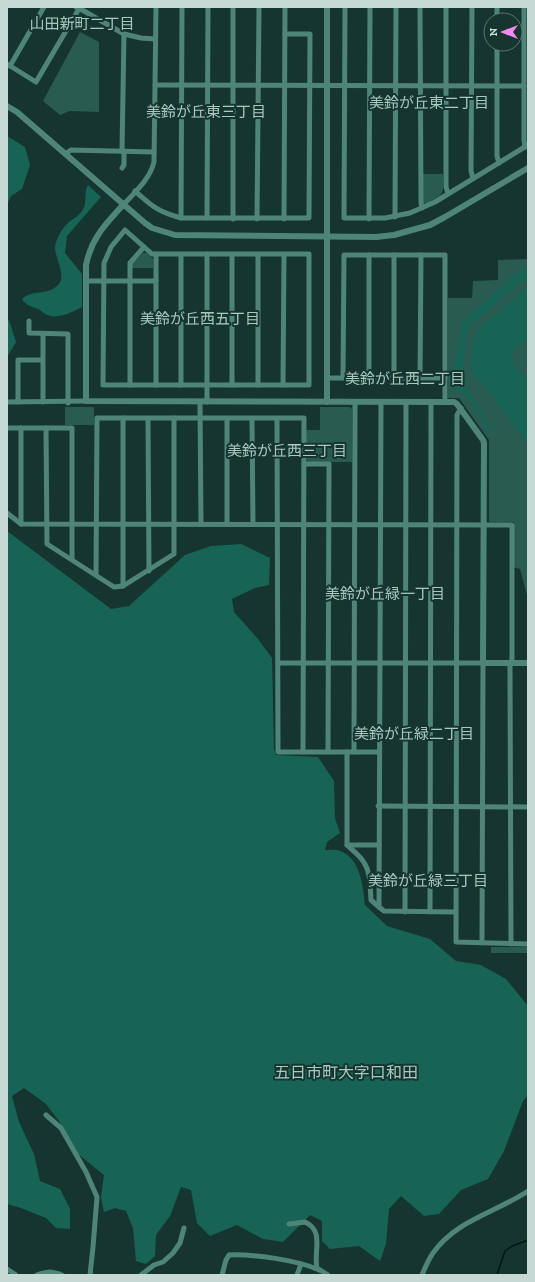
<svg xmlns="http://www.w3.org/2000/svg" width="535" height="1282" font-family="'Zilla Slab','Noto Sans JP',serif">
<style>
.green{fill:#295b51}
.forest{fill:#176356}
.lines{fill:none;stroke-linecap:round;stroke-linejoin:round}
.stream{stroke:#031713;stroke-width:1.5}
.minor{stroke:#4f8579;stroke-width:5}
.tertiary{stroke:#4f8579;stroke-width:6}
.labels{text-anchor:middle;stroke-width:4;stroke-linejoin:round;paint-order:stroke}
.neighbourhood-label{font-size:15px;fill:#a6c9c0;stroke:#16352f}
.quarter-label{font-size:16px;fill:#a6c9c0;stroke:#16352f}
</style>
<rect width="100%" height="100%" fill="#16352f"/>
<!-- green -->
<g class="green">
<path d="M80,32L99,42V112L70,111L60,115L43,101Z"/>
<path d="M423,174H443C443,196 445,193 426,204L423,202Z"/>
<path d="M143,253H147L153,259V268H132V264Z"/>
<path d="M528,259V599L520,569L516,568L514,567V522H490L489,521V440L459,398H448V298H472L473,281L498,280V260Z"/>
<rect x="65" y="407" width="29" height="18"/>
<path d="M320,407H350L352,409V462H309L306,459V430H320Z"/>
<rect x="491" y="947" width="37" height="6"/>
</g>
<!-- forest -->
<g class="forest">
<path d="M7,136L25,147L30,165L22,189L11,196L7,205Z"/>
<path d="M88,185L101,197L67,236L65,253L82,274V307C71,313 57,320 45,314C42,312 41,310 38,309C30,306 27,306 22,299C32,289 48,296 58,285C67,276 55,258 55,247C56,239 62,228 68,223C72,219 78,217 82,211C88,203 83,193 88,185Z"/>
<path d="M528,267V285L524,281L518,284L467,328L462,381L494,431L492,433L490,432L471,401L454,387L455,367L462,322L518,272Z"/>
<path d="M528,285V339C524,342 517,346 515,349C506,362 521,371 528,380V444L482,384C477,381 472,374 471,369C469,361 475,337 478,329L525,290Z"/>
<path d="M9,320L16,342L9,354L7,355V321Z"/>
<path d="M7,531L111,609L129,606L185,555L211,546L241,544L270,558L269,585L255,588L232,599L234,612L258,639L272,658L274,749L276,755L318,757L334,781L335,818L340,833L327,842L325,850C329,850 336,849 340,851C361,858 363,888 365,905L387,926L430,939L456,961L481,965L506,979L528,1006V1095L523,1101L504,1151L488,1179L461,1190L439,1214L424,1216L401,1196L389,1209L386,1244L380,1261L359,1246L330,1249L322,1241V1221L310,1215L283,1242L263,1239L237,1225L210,1236L197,1223L191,1190L181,1187L170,1216L156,1235L155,1256L146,1264L136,1261L133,1228L126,1211L115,1208L104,1212L101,1197L104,1175L78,1154L59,1121L46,1104L24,1088L12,1096L19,1122L34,1154L40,1181L60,1189L70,1209V1229L56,1228L46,1218L21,1208L7,1204Z"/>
</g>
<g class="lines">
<!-- stream -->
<path class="stream" d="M497,1275L505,1251L512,1246L528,1240"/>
<!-- minor -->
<g class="minor">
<path d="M76,7L84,11L124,34L141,38L155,39"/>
<path d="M345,7L344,218H385L410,213L435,202L528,145"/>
<path d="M420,7L421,202L422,208"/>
<path d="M446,7V187L448,193"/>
<path d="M472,7L471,171L473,178"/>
<path d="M497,7V20"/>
<path d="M524,7V140L525,147"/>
<path d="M497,44V156L499,163"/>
<path d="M7,64L36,82L80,7"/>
<path d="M10,66L44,7"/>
<path d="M155,85L524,86"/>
<path d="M122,151L124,34"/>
<path d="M65,154L71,150L154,152"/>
<path d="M122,168L124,165V151"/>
<path d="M135,191C152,206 158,212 181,218H309L310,34H285"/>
<path d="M123,205C135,192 150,179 154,162L156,7"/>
<path d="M395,217L396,7"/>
<path d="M181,218L182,7"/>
<path d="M207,218L208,7"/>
<path d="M233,219V7"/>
<path d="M257,219L259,7"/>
<path d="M284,219L285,7"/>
<path d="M369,219L370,7"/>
<path d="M125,230L152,254H309V385H103L104,263L111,247Z"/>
<path d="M181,255V385"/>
<path d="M369,255V378"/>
<path d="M394,255V378"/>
<path d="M86,281H156"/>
<path d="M29,321V333L68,334V403"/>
<path d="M327,378H445"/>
<path d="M343,378L344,255H445V402"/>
<path d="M420,378L421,255"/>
<path d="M130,385V263L144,247"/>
<path d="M156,385V254"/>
<path d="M232,385V255"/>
<path d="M258,385V255"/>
<path d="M283,385L284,255"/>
<path d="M7,402L86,401"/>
<path d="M18,402V360H42"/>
<path d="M43,402V334"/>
<path d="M200,402L201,524"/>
<path d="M207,402V254"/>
<path d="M381,402L379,907L384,911L456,912"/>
<path d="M461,408L457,415L456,942L528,944"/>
<path d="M148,419L149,571"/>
<path d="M252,419L253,524"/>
<path d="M277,419L278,752H379"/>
<path d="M7,428H72V559"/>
<path d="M46,428L47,544L114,587L123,586L174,554V418"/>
<path d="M304,464H329L328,752"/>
<path d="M7,513L21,524L512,525V660L510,663V670L511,944"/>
<path d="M21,524V428"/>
<path d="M227,524V419"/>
<path d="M96,575L97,418H304L303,752"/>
<path d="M123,586V418"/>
<path d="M278,663H483L482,943"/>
<path d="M347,752V845H379"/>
<path d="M354,752L355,402"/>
<path d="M378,806L528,807"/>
<path d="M347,845C352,850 359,855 363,861C371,872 370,887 371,900L379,907"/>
<path d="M405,912L406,402"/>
<path d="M430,912L431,402"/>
<path d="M46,1115L61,1128L86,1172L97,1197L93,1247L90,1275"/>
<path d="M289,1224L305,1222C325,1231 313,1252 317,1268L328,1275"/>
<path d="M7,1269L16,1275"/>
<path d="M37,1275C47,1271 52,1271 62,1275"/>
<path d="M141,1275L154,1265L163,1262L173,1253L180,1243L184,1228"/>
<path d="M222,1275L226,1260L229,1255C253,1254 298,1260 319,1270"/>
<path d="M297,1275L301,1264"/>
<path d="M422,1275C425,1268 428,1260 433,1253C456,1220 497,1212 528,1191"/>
</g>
<!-- tertiary -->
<g class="tertiary">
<path d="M7,106L17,112L145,223L152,228L175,235L376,237L394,235L430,225L445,217L528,168"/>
<path d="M123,205C105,225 92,237 86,265V401L445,402H454L457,404L483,440L484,443L483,663H528"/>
<path d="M327,402V7"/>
</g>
</g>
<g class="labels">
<!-- neighbourhood labels -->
<g class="neighbourhood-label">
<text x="82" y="29">山田新町二丁目</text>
<text x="429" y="108">美鈴が丘東二丁目</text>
<text x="206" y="117">美鈴が丘東三丁目</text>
<text x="200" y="324">美鈴が丘西五丁目</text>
<text x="405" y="384">美鈴が丘西二丁目</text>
<text x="287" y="456">美鈴が丘西三丁目</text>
<text x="385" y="599">美鈴が丘緑一丁目</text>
<text x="414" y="739">美鈴が丘緑二丁目</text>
<text x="428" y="886">美鈴が丘緑三丁目</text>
</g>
<!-- quarter labels -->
<g class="quarter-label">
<text x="346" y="1078">五日市町大字口和田</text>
</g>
</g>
<!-- border -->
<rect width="535" height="1282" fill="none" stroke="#c7d9d4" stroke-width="16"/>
<!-- north arrow -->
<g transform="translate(503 32) rotate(270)"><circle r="19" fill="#16352f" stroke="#5d7771"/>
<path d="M0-3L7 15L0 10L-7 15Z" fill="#f489f0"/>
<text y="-6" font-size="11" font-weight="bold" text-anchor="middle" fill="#c7d9d4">N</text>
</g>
</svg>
